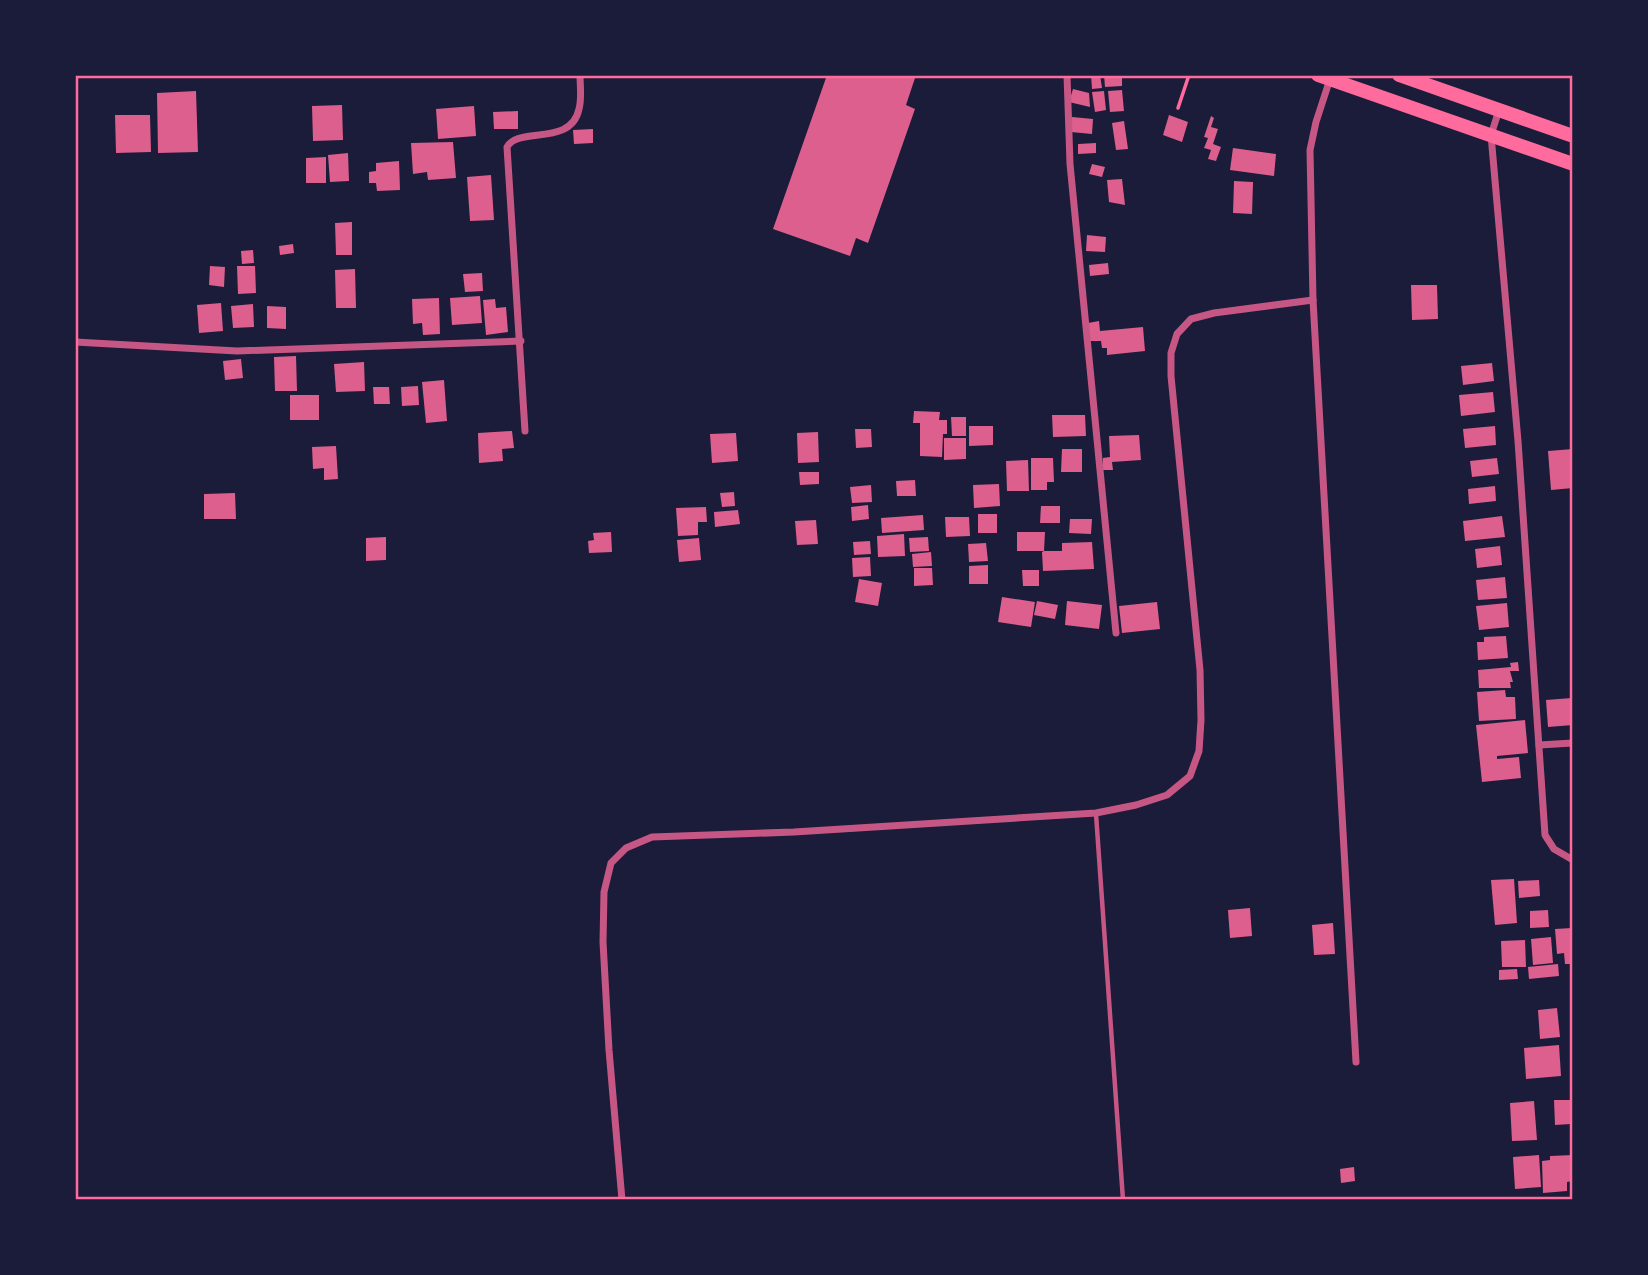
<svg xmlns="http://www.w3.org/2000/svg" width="1648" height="1275" font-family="'Playfair Display',serif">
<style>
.building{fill:#dd5f8e}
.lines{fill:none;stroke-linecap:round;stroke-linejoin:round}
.path{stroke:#ff6b9d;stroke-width:3.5}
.service{stroke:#c65784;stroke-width:4.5}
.minor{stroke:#c65784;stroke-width:7}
.trunk{stroke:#ff6b9d;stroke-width:14}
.neatline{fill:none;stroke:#ff6b9d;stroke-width:2.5}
</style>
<rect width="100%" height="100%" fill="#1b1b3a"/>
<!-- building -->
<g class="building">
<path d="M827,75H916L906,105L915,109L868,243L856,238L850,256L773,229Z"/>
<path d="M1091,75H1100L1102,88L1092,89Z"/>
<path d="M1104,75H1122V86L1105,87Z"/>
<path d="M1073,89L1089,93L1090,107L1069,102Z"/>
<path d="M1122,90L1124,111L1110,112L1108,91Z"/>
<path d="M196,91L198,152L158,153L157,93Z"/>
<path d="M1104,91L1106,110L1095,112L1092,92Z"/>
<path d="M342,105L343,140L313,141L312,106Z"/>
<path d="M474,106L476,136L438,139L436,109Z"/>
<path d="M518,111V129H494L493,112Z"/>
<path d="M115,115H150L151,152L116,153Z"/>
<path d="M1169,115L1188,122L1182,142L1163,135Z"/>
<path d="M1211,116L1214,118L1211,127L1218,129L1213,144L1221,147L1216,161L1208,159L1211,150L1204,148L1208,138L1204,137Z"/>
<path d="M1072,117L1093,119L1092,134L1071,132Z"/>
<path d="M1124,121L1128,149L1116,150L1112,123Z"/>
<path d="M593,129V143L574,144L573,130Z"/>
<path d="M453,142L456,178L428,180L427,172L413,174L411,143Z"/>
<path d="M1096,143V153L1078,154V144Z"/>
<path d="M1233,148L1276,154L1274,176L1230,170Z"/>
<path d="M348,153L349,181L330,182L328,155Z"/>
<path d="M326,157V183H306V158Z"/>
<path d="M399,161L400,190L377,191L376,183H369V172L376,171V163Z"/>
<path d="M1092,164L1105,167L1102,177L1089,174Z"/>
<path d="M491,175L494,220L470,221L467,177Z"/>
<path d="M1122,179L1125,205L1109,202L1107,180Z"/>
<path d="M1234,181L1253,182L1252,214L1233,213Z"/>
<path d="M352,222V255H336L335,223Z"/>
<path d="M1087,235L1106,237L1105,252L1086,251Z"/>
<path d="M293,244L294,253L280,255L279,246Z"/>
<path d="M253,250L254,263L242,264L241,251Z"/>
<path d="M1108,263L1109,274L1090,276L1089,265Z"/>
<path d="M210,266L225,267L224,287L209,285Z"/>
<path d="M237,266H255L256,293L238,294Z"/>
<path d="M355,269L356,308H336L335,270Z"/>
<path d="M482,273L483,291L465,292L463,274Z"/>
<path d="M1411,285H1437L1438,319L1412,320Z"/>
<path d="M480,296L482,323L452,325L450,298Z"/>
<path d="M439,298L440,334L423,335L422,323L413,324L412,299Z"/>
<path d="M495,299L496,308L506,307L508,332L486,335L483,300Z"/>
<path d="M221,303L223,331L199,333L197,305Z"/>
<path d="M253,304L254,327L233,328L231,306Z"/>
<path d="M267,306L286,307V329L267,328Z"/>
<path d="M1099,321L1100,331L1143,327L1145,351L1107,355V348H1102L1101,341H1090L1088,323Z"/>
<path d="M296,356L297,391H275L274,357Z"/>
<path d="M241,359L243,378L225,380L223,361Z"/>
<path d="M364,362L365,391L336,392L334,364Z"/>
<path d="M1492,363L1494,381L1463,385L1461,366Z"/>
<path d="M444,380L447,421L426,423L422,382Z"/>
<path d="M418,386L419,405L402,406L401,387Z"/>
<path d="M373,387H389L390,404H374Z"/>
<path d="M1493,392L1495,412L1461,416L1459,395Z"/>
<rect x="290" y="395" width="29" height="25"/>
<path d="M914,411L940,412L939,420H947V434H943L942,457L920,456V423H913Z"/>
<path d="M1052,415H1085L1086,436L1053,437Z"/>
<path d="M951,417H966V436H952Z"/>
<path d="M969,426H993V445L969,446Z"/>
<path d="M1495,426L1496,445L1465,448L1463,429Z"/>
<path d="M855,429H871L872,447L856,448Z"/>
<path d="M512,431L514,448L502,449L503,461L479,463L478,433Z"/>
<path d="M818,432L819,462L798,463L797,433Z"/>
<path d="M736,433L738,461L712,463L710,434Z"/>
<path d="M1139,435L1141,460L1112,462L1113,470H1103V458L1110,457L1109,436Z"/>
<path d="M944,438H966V459L944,460Z"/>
<path d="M336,446L338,479L324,480V468L313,469L312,447Z"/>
<path d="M1062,449H1082V472H1061Z"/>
<path d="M1573,449V488L1551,490L1548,451Z"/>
<path d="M1031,458H1053L1054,482H1047V490H1031Z"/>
<path d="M1497,458L1499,474L1472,477L1470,461Z"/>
<path d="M1028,460L1029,491H1007L1006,461Z"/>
<path d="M799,472H819V484L800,485Z"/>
<path d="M915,480L916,496H897L896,481Z"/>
<path d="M999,484L1000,506L974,508L973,485Z"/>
<path d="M871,485L872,502L852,503L850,487Z"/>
<path d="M1495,486L1496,501L1469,504L1468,489Z"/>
<path d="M734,492L735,506L722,507L720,493Z"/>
<path d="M235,493L236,519H204V494Z"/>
<path d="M868,505L869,519L852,521L851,507Z"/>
<path d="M1041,506H1060V523H1040Z"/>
<path d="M706,507L707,522H698V535L678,536L676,508Z"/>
<path d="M738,510L740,524L715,527L714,512Z"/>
<rect x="978" y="514" width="19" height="19"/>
<path d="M923,515L924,530L882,533L881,518Z"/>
<path d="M1502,516L1505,537L1465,541L1463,521Z"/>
<path d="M945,517H969L970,536L946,537Z"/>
<path d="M1070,519H1092L1091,534L1069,533Z"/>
<path d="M816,520L818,544L797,545L795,521Z"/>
<path d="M611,532L612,552L589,553L588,541L594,540L593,533Z"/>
<path d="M1017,532H1045L1044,551H1062V543L1092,542L1094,569L1043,571L1042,552L1044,551H1017Z"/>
<path d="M904,534L905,556L878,557L877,536Z"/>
<path d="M386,537V560L366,561V538Z"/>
<path d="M928,537L929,551L910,552L909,538Z"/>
<path d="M699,538L701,560L679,562L677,540Z"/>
<path d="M870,541L871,554L854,555L853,542Z"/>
<path d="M986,543L988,561L969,562L968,544Z"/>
<path d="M1500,546L1502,565L1477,568L1475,549Z"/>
<path d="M931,552L932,566L913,567L912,554Z"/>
<path d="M870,557L871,576L853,577L852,558Z"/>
<path d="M988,565V584H969V566Z"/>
<path d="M914,568H932L933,585L914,586Z"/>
<path d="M1022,570H1039V586H1023Z"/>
<path d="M1505,577L1507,598L1478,600L1476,580Z"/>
<path d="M859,579L882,583L878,606L855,602Z"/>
<path d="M1002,597L1035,602L1031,627L998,622Z"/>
<path d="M1037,601L1058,605L1055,619L1034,615Z"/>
<path d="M1067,601L1102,605L1099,629L1065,625Z"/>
<path d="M1157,602L1160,629L1122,633L1119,606Z"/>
<path d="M1507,603L1509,627L1479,630L1476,606Z"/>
<path d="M1506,636L1508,658L1478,660L1477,642H1484V637Z"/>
<path d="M1518,662L1519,671H1510L1513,682H1510L1511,688H1479L1478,670L1511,667L1510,663Z"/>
<path d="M1505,690L1506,697H1515L1516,719L1479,721L1477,692Z"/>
<path d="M1572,698L1573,725L1548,727L1546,700Z"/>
<path d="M1525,720L1528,753L1497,756V759L1519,757L1521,778L1482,782L1476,725Z"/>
<path d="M1514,879L1517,923L1495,925L1491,880Z"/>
<path d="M1539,880L1540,896L1519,898L1518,881Z"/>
<path d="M1250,908L1252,936L1230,938L1228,910Z"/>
<path d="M1548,910L1549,927L1530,928V911Z"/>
<path d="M1333,923L1335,954L1314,955L1312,925Z"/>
<path d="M1572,928L1573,964H1565L1564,953L1557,954L1555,929Z"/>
<path d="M1551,937L1553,963L1533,965L1531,939Z"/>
<path d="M1525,940L1526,967H1502L1501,941Z"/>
<path d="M1558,964L1559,976L1529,979L1528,967Z"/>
<path d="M1517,969L1518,979L1499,980V970Z"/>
<path d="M1557,1008L1560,1037L1540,1039L1538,1010Z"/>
<path d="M1559,1045L1561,1076L1526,1079L1524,1048Z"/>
<path d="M1554,1100H1570L1571,1124L1555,1125Z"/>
<path d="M1534,1101L1537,1140L1512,1141L1510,1103Z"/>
<path d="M1539,1155L1541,1187L1515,1189L1513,1157Z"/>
<path d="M1573,1155V1181L1567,1182V1191L1543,1193L1542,1161L1550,1160V1156Z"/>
<path d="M1354,1167L1355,1181L1341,1183L1340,1169Z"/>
</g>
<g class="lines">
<!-- path -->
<path class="path" d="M1178,108L1189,75"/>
<!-- service -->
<path class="service" d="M1096,814L1123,1200"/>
<!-- minor -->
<g class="minor">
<path d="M1067,75L1070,164L1116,633"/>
<path d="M1330,79L1316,122L1310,150L1313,300L1356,1062"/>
<path d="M1499,110L1491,135L1518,441L1545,835L1554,849L1573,860"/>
<path d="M75,342L237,351L521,341"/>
<path d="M525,431L507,147C518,126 571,147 579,109C582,98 580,86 580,75"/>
<path d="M1539,745L1573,743"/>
<path d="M622,1200L609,1050L603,942L604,892L611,863L626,848L652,837L794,832L1096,813L1136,805L1167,795L1190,776L1199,751L1201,720L1200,670L1171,376V353L1177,334L1191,319L1214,313L1313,300"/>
</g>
<!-- trunk -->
<g class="trunk">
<path d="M1318,75L1573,164"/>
<path d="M1399,75L1573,136"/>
</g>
</g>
<!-- border -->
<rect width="1648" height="1275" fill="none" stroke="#1b1b3a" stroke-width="154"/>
<rect x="77" y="77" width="1494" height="1121" class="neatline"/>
</svg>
